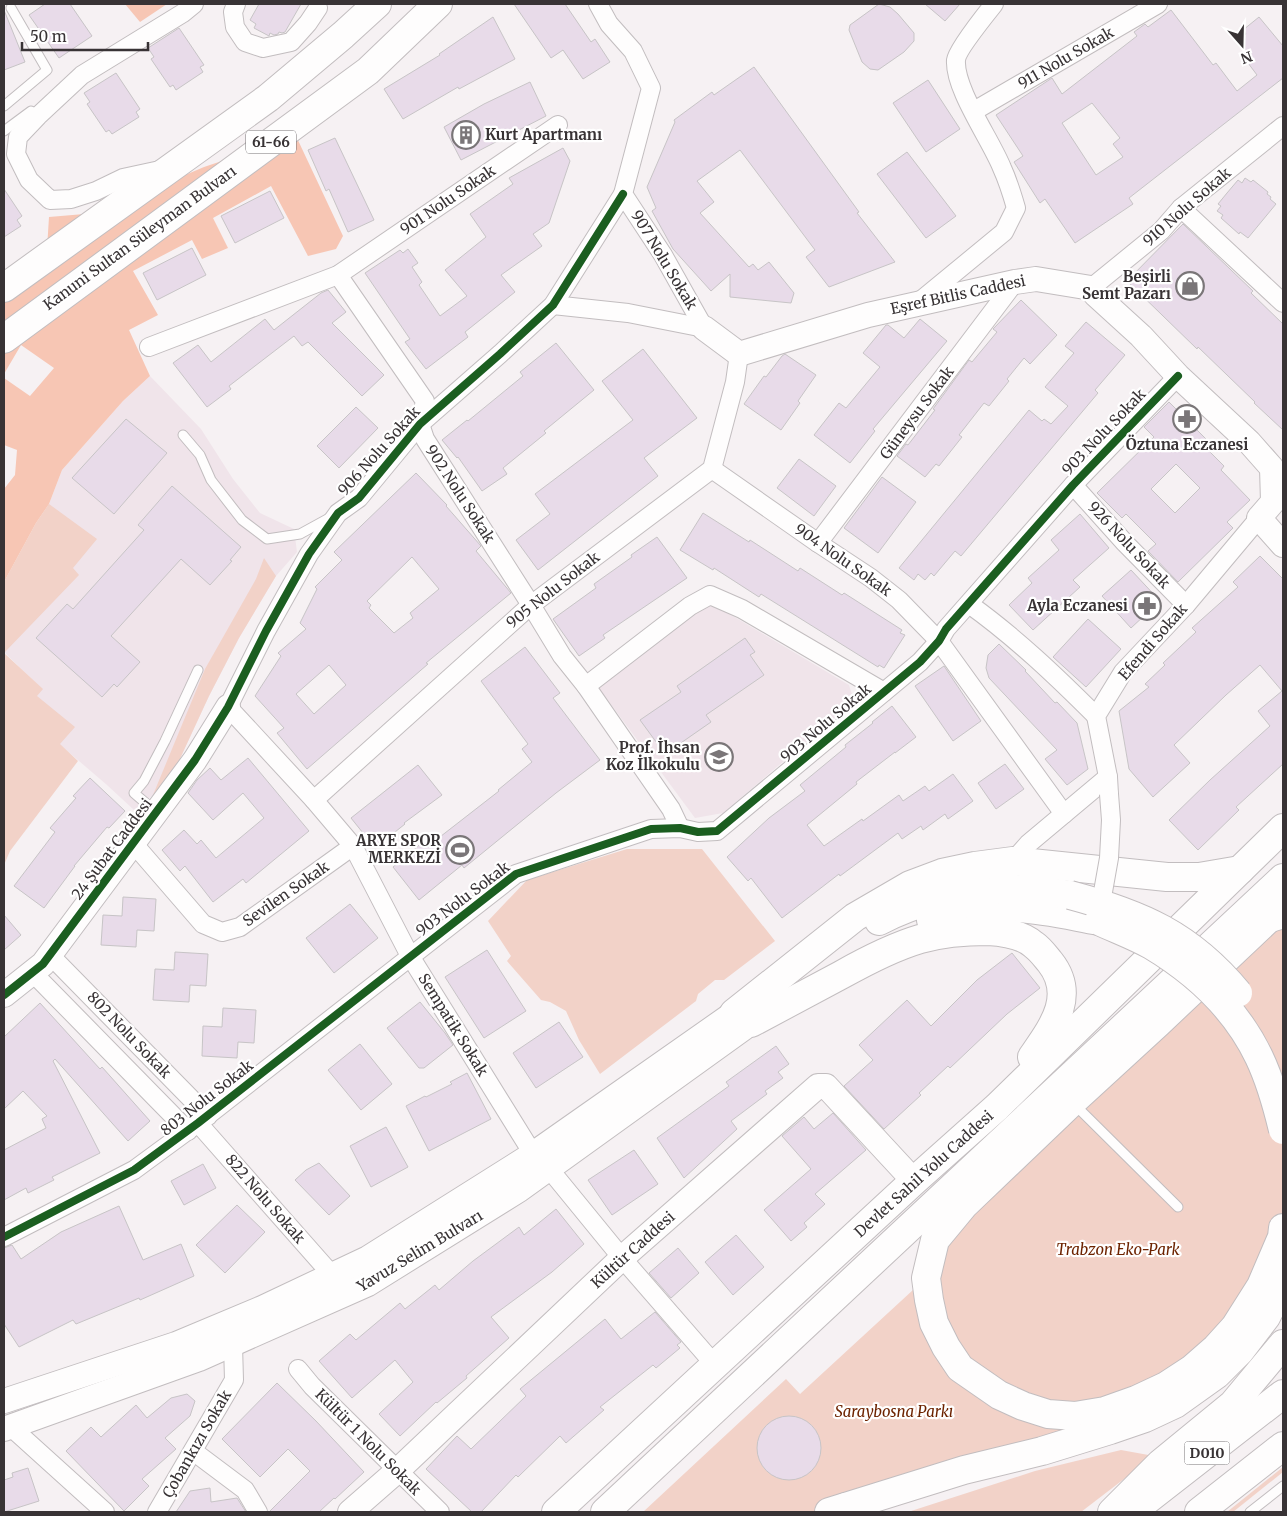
<svg xmlns="http://www.w3.org/2000/svg" width="1287" height="1516" font-family="Merriweather,serif">
<style>
.built{fill:#f0e4ea}
.green{fill:#f2d2c8}
.forest{fill:#f7c6b4}
.building{fill:#e8dbe9;stroke:#c7c4c6;fill-rule:evenodd}
.lines{fill:none;stroke-linecap:round;stroke-linejoin:round}
.lane-casing{stroke:#c2bdbf;stroke-width:11}
.street-casing{stroke:#c2bdbf;stroke-width:20}
.secondary-casing{stroke:#c2bdbf;stroke-width:26}
.primary-casing{stroke:#c2bdbf;stroke-width:30}
.highway-casing{stroke:#c2bdbf;stroke-width:30}
.lane{stroke:#fefdfd;stroke-width:9}
.street{stroke:#fefdfd;stroke-width:18}
.secondary{stroke:#fefdfd;stroke-width:24}
.primary{stroke:#fefdfd;stroke-width:28}
.highway{stroke:#fefdfd;stroke-width:28}
.street-bridge-casing{stroke:#c2bdbf;stroke-width:20;stroke-linecap:butt}
.primary-bridge-casing{stroke:#c2bdbf;stroke-width:30;stroke-linecap:butt}
.street-bridge{stroke:#fefdfd;stroke-width:18}
.primary-bridge{stroke:#fefdfd;stroke-width:28}
.cycleway-casing{stroke:#fff;stroke-width:11}
.cycleway{stroke:#1b5e20;stroke-width:8}
.labels{text-anchor:middle;stroke-width:4.5;stroke-linejoin:round;paint-order:stroke}
.shield{fill:#fff;stroke:#747072;stroke-width:1}
.shield-label{font-size:14px;font-weight:bold;fill:#383335}
.street-label{font-size:15px;fill:#383335;stroke:#fff}
.poi-label{font-size:15px;font-weight:bold;fill:#383335;stroke:#fff;text-anchor:end}
.park-label{font-size:15px;font-style:italic;fill:#6d2300;stroke:#fff}
</style>
<rect width="100%" height="100%" fill="#f6f1f3"/>
<!-- built -->
<g class="built">
<path d="M150,376L201,429L233,479L260,513L294,529L297,552L276,576L239,638L209,696L178,763L153,795L134,810L107,785L23,713L42,689L4,652V582L49,504L62,470L123,401Z"/>
<path d="M711,603L849,685L854,701L723,813L695,818L598,687L695,613Z"/>
</g>
<!-- green -->
<g class="green">
<path d="M49,504L97,539L73,568L79,575L4,653L43,689L37,696L75,727L60,744L78,761L10,851L4,865V582L36,523Z"/>
<path d="M264,558L276,576L239,638L209,696L178,763L153,795L205,669L256,579Z"/>
<path d="M627,849H702L775,941L724,980H715L698,994L696,1001L600,1074L579,1040L566,1011L550,1002L541,1000L507,961L511,956L488,921L527,880Z"/>
<path d="M1283,928V1289L1235,1327L1085,1425L829,1512H643L786,1379L800,1394L926,1278L935,1240L1268,934Z"/>
<path d="M1121,1450L1154,1456L1081,1512H908L1035,1471Z"/>
<path d="M1283,1467V1472L1233,1512H1227Z"/>
</g>
<!-- forest -->
<g class="forest">
<path d="M125,4H167L140,22Z"/>
<path d="M296,136L343,236L336,249L308,256L271,186L213,218L228,248L202,259L192,240L133,271L158,315L129,330L150,376L123,401L62,470L49,504L36,523L4,582V489L15,475L17,450L4,445V378L30,396L54,368L21,345L4,374V276L47,249L49,217L96,213L204,167Z"/>
</g>
<!-- building -->
<g class="building">
<path d="M45,4H70L92,36L59,58L29,15Z"/>
<path d="M259,4H301L285,32L282,33L279,32L278,34L274,35L270,33L269,36L254,28L256,24L250,20Z"/>
<path d="M514,4H565L591,42L595,39L610,62L583,79L563,50L551,58Z"/>
<path d="M879,4L890,7L898,14L914,33V41L904,52L878,70L870,69L862,62L849,30L850,25Z"/>
<path d="M925,4H960L945,21Z"/>
<path d="M4,10L25,62L4,70Z"/>
<path d="M1171,10L1213,65L1216,63L1237,91L1257,75L1248,63L1252,60L1237,42L1246,34L1243,30L1259,17L1283,46V78L1129,198L1133,204L1075,243L1045,199L1040,203L1014,162L1023,156L996,115L1052,78L1062,94L1137,36L1134,32L1145,24L1148,27ZM1092,103L1120,138L1113,144L1123,157L1096,175L1062,123Z"/>
<path d="M493,17L515,59L459,89L458,87L403,119L384,89L440,55L439,54Z"/>
<path d="M179,28L204,65L200,67L203,72L176,90L173,85L170,87L151,59L154,57L148,48Z"/>
<path d="M754,67L859,212L857,213L895,262L829,287L806,257L815,250L740,150L697,181L714,202L700,213L749,267L753,264L758,270L769,262L794,293L791,303L730,297V274L711,291L673,249L652,211L656,208L647,187L675,122L674,120L712,92L714,95Z"/>
<path d="M116,73L140,109L136,112L139,117L112,134L109,130L106,132L87,104L90,102L84,93Z"/>
<path d="M928,80L960,129L926,152L893,103Z"/>
<path d="M530,82L546,116L461,160L444,127L484,104Z"/>
<path d="M335,138L374,220L348,232L329,189L326,191L308,150Z"/>
<path d="M563,148L570,161L549,223L533,234L542,246L501,275L515,292L465,332L468,337L426,369L405,342L410,339L365,273L400,250L403,253L408,249L418,263L412,267L422,282L419,285L440,316L467,296L445,270L486,237L470,214L513,184L509,178Z"/>
<path d="M907,152L956,216L926,238L877,174Z"/>
<path d="M1245,178L1251,182L1253,180L1268,192L1267,194L1271,197L1270,199L1276,204L1248,238L1240,232L1239,234L1221,218L1223,215L1217,211L1221,206L1218,204L1227,193L1238,180L1242,183Z"/>
<path d="M4,189L22,216L17,220L21,226L4,237Z"/>
<path d="M270,191L284,218L235,243L221,216Z"/>
<path d="M1183,224L1253,291L1251,293L1283,324V430L1254,403L1255,402L1198,347L1197,349L1127,281Z"/>
<path d="M192,248L206,275L157,300L143,273Z"/>
<path d="M328,290L346,312L332,323L384,375L362,396L308,342L302,346L294,336L229,386L231,389L207,407L173,363L198,345L211,362L265,319L274,330L321,293Z"/>
<path d="M1021,300L1057,335L1030,364L1024,358L1007,379L1009,381L989,406L984,403L959,435L962,437L939,466L936,464L925,477L897,456L906,444L908,445L935,410L933,409L969,360L972,362L997,332L993,329Z"/>
<path d="M920,319L947,341L873,429L875,431L850,463L814,435L839,403L846,408L880,367L863,353L886,325H888L904,338Z"/>
<path d="M1086,322L1125,355L1095,390L1098,393L961,556L955,551L934,576L931,573L925,580L918,574L914,580L899,568L1029,410L1042,421L1044,419L1051,424L1068,406L1045,387L1074,353L1065,346Z"/>
<path d="M556,343L594,390L544,431L546,433L503,468L507,474L482,491L458,457L457,458L442,440L467,420L468,421L523,376L520,372Z"/>
<path d="M643,349L697,418L644,458L658,476L538,570L516,540L550,514L535,494L633,420L602,381Z"/>
<path d="M785,354L816,375L798,401L800,403L781,430L744,404L764,376L766,377L782,356Z"/>
<path d="M1169,402L1208,441L1204,446L1224,466L1221,470L1250,500L1227,522L1233,528L1178,582L1148,551L1156,544L1126,514L1122,518L1097,493L1154,437L1144,427ZM1176,464L1200,488L1175,513L1151,489Z"/>
<path d="M356,407L378,428L339,468L317,446Z"/>
<path d="M126,419L167,453L114,514L72,478Z"/>
<path d="M799,459L836,486L814,516L777,488Z"/>
<path d="M416,473L447,505L446,506L481,546L476,551L511,593L426,663L428,664L307,769L277,733L284,728L255,696L281,656L278,653L306,629L300,623L317,589L315,587L342,560L334,552ZM412,557L439,589L410,613L413,618L394,633L369,608L371,605L367,601ZM329,665L346,685L314,714L296,694Z"/>
<path d="M882,477L916,502L878,553L844,528Z"/>
<path d="M172,486L241,547L230,560L232,561L210,585L181,559L111,636L140,662L117,687L114,684L102,697L36,638L67,604L73,609L144,530L138,525Z"/>
<path d="M703,513L749,542L750,540L798,571L800,568L842,595L844,593L902,630L900,633L905,635L884,668L879,665L878,667L761,594L759,597L714,568L713,570L680,550Z"/>
<path d="M1080,514L1109,548L1073,580L1080,587L1033,630L1009,605L1032,583L1028,578L1059,550L1051,540Z"/>
<path d="M657,537L687,578L603,635L605,638L579,656L553,619L596,588L594,584L632,557L631,555Z"/>
<path d="M1260,556L1283,579V764L1236,807L1239,810L1198,850L1169,820L1210,780L1270,726L1258,711L1282,691L1260,665L1226,695L1174,745L1190,763L1153,797L1129,769L1119,711L1149,687L1145,684L1165,665L1163,663L1196,632L1192,628L1238,587L1233,582Z"/>
<path d="M1131,570L1160,601L1131,628L1102,596Z"/>
<path d="M1088,619L1121,649L1086,687L1053,657Z"/>
<path d="M745,638L755,652L750,655L764,675L706,715L711,722L665,754L640,720L681,692L677,686Z"/>
<path d="M999,644L1026,670L1025,671L1055,703L1057,702L1077,723L1088,769L1067,785L1045,759L1057,750L989,678L986,668L988,655Z"/>
<path d="M525,647L560,693L553,698L600,760L556,793L464,868L462,865L419,900L393,867L423,842L427,847L499,791L498,790L532,762L522,749L528,744L481,681Z"/>
<path d="M944,666L981,721L953,741L915,686Z"/>
<path d="M892,706L916,737L895,753V752L856,782L857,784L807,825L824,846L862,819L863,821L899,795L903,801L925,786L929,791L953,774L973,801L948,819L945,814L923,830L921,826L902,839L898,833L840,876L839,874L782,918L751,878L748,881L727,857L769,818L805,791L800,785L846,747L845,745L873,723L872,722Z"/>
<path d="M248,758L309,831L246,883L243,879L213,902L185,866L180,871L162,850L184,830L197,844L201,840L216,858L264,818L243,793L213,820L188,793L197,780L210,768L221,780Z"/>
<path d="M1005,764L1024,789L996,809L978,783Z"/>
<path d="M418,765L442,795L404,823L405,824L375,848L351,818Z"/>
<path d="M90,778L125,811L109,828L107,827L74,866H75L44,908L14,886L55,832L50,828L76,798L73,796Z"/>
<path d="M123,897L156,899L154,931L137,930L136,947L101,945L103,915L122,916Z"/>
<path d="M350,904L378,938L334,973L306,938Z"/>
<path d="M4,915L21,935L4,950Z"/>
<path d="M487,950L526,1011L484,1038L445,977Z"/>
<path d="M175,952L208,954L206,986L190,985L189,1002L153,1000L155,969L174,970Z"/>
<path d="M1012,953L1040,988L1007,1014L950,1068L948,1066L919,1093L921,1095L884,1129L844,1086L873,1060L859,1045L907,1000L931,1026L977,980Z"/>
<path d="M420,1002L445,1033L453,1045L424,1068H419L387,1028Z"/>
<path d="M40,1003L100,1069L102,1067L150,1121L128,1141L55,1059L53,1061L100,1153L52,1177L54,1180L28,1193L26,1188L4,1200V1150L46,1128L42,1119L47,1116L23,1091L4,1109V1037Z"/>
<path d="M223,1008L256,1010L254,1043L238,1042L237,1058L202,1056L203,1026L222,1027Z"/>
<path d="M559,1022L583,1057L536,1088L513,1053Z"/>
<path d="M360,1044L392,1084L361,1110L328,1070Z"/>
<path d="M776,1046L789,1064L778,1072L783,1078L765,1091L767,1094L731,1121L737,1129L684,1178L657,1138L729,1086L726,1082Z"/>
<path d="M467,1073L491,1119L429,1151L406,1106L425,1096L426,1097L452,1084L450,1082Z"/>
<path d="M833,1113L866,1150L815,1194L825,1204L804,1223L807,1227L791,1241L764,1210L811,1169L782,1136L804,1117L814,1129Z"/>
<path d="M386,1127L408,1167L371,1187L350,1146Z"/>
<path d="M634,1150L658,1184L612,1215L588,1180Z"/>
<path d="M319,1163L350,1196L329,1215L295,1180L306,1170Z"/>
<path d="M203,1164L216,1188L184,1205L171,1181Z"/>
<path d="M237,1205L265,1232L225,1273L196,1245Z"/>
<path d="M119,1206L143,1260L181,1244L194,1276L140,1300L139,1298L76,1324L73,1320L19,1347L4,1324V1248L12,1245L21,1259L61,1232Z"/>
<path d="M556,1209L584,1244L552,1272L491,1317L509,1338L466,1376L467,1378L437,1403L436,1402L400,1436L379,1414L413,1382L395,1360L352,1398L319,1361L350,1334L356,1340L400,1303L405,1309L435,1285L439,1290L473,1261L519,1227L524,1235Z"/>
<path d="M736,1235L764,1267L733,1295L705,1262Z"/>
<path d="M678,1248L699,1273L671,1298L649,1273Z"/>
<path d="M655,1312L681,1342L677,1345L680,1348L656,1368L653,1365L600,1407L604,1410L566,1443L560,1436L518,1477L516,1475L481,1512H472L426,1469L457,1436L471,1449L526,1396L520,1389L605,1319L621,1339Z"/>
<path d="M277,1383L316,1421L364,1472L335,1499L334,1498L319,1512H269L310,1471L288,1449L260,1477L222,1439Z"/>
<path d="M187,1394L195,1401L190,1416L165,1438L176,1449L142,1479L149,1486L124,1511L66,1451L91,1427L101,1437L136,1405L147,1418L171,1398Z"/>
<circle cx="789" cy="1448" r="32"/>
<path d="M28,1468L39,1501L4,1512V1480L13,1477L12,1473Z"/>
<path d="M210,1488L211,1502L237,1498L246,1512H176L190,1491Z"/>
</g>
<g class="lines">
<defs>
<g id="lane">
<path d="M4,106L47,70L11,8"/>
<path d="M4,131L31,111L38,116"/>
<path d="M183,435L200,455L211,480L242,520L267,539L300,534L331,517"/>
<path d="M156,812L134,793L144,781L165,741L198,670"/>
<path d="M1073,1103L1178,1207"/>
<path d="M1250,1512L1283,1486"/>
</g>
<g id="street">
<path d="M236,4L233,12L235,27L245,42L263,48L291,42L308,23L318,8"/>
<path d="M598,4L609,24L633,51L651,88L623,194L663,255L704,328"/>
<path d="M974,111L1158,4"/>
<path d="M160,170L123,178L96,191L71,199L50,200L29,180L16,154L18,137L38,116L82,75L183,13L194,4"/>
<path d="M1181,208L1283,303"/>
<path d="M338,275L425,401L420,424L425,439L531,605L562,656L586,686L671,809L680,828"/>
<path d="M1091,288L1161,231L1181,208L1283,126"/>
<path d="M919,302L1004,232L1016,208C1012,194 1008,181 1002,168C991,140 954,89 956,60C957,50 986,14 994,4"/>
<path d="M553,305L628,313L704,328"/>
<path d="M149,347L338,275L558,125"/>
<path d="M712,469L818,543L871,578L899,600L939,641L1064,814"/>
<path d="M1073,485L1125,543L1186,605"/>
<path d="M818,543L1015,282"/>
<path d="M969,604C1015,637 1056,676 1096,716"/>
<path d="M586,686L690,606L710,595L742,609L884,692"/>
<path d="M1109,794L1108,777L1096,716L1123,672L1186,605L1259,518"/>
<path d="M314,800L531,605L712,469L735,382L739,354"/>
<path d="M133,843L203,924L222,932L240,927L353,846"/>
<path d="M1013,861L1028,844L1108,777"/>
<path d="M50,955L208,1116"/>
<path d="M32,972L188,1131"/>
<path d="M198,1123L332,1275"/>
<path d="M533,1154L410,956L353,846L314,800L228,707L266,631L309,554L338,513L359,498L420,424L500,354L553,305L623,194"/>
<path d="M550,1168L555,1176L622,1258L715,1365"/>
<path d="M4,1237L134,1170L198,1123L516,874L651,829L680,828L698,832L717,831L920,662L939,641L946,629L1073,485L1178,376"/>
<path d="M298,1369L312,1386L440,1512"/>
<path d="M11,1427L105,1512"/>
<path d="M193,1451L245,1490L258,1512"/>
<path d="M157,1512L234,1380L233,1345"/>
</g>
<g id="secondary">
<path d="M704,328L739,354L868,315L1015,282L1036,279L1091,288L1096,295L1141,336L1178,376L1249,442L1272,468L1273,502L1259,518L1283,545"/>
<path d="M4,995L43,964L195,760L228,707"/>
<path d="M4,1401L176,1344L262,1308L368,1258L533,1154L734,1013"/>
<path d="M4,1429L199,1359L368,1284L519,1190L744,1028"/>
<path d="M350,1512L397,1471L622,1258L818,1086H826L914,1181"/>
</g>
<g id="primary">
<path d="M4,288L268,98L343,35L377,4"/>
<path d="M4,339L368,71L438,4"/>
<path d="M1283,905L1158,1023L1072,1102L964,1205L935,1240L926,1278L929,1300L934,1323L946,1347L960,1368L999,1395L1023,1406L1048,1414L1075,1416L1105,1411L1136,1400L1166,1386L1192,1369L1216,1348L1235,1327L1261,1286L1282,1237L1283,1228"/>
<path d="M931,920C955,912 989,907 1015,908C1043,909 1071,916 1099,921"/>
<path d="M879,921C917,901 962,890 1005,889C1027,888 1049,892 1070,895"/>
<path d="M734,1013L855,917L910,885L942,873L975,866L1013,861L1167,877H1199L1240,870"/>
<path d="M751,1023C781,1007 811,991 841,975C866,961 893,947 920,939C942,933 966,931 988,931C1004,932 1022,934 1034,945C1040,949 1045,956 1050,962C1077,996 1052,1028 1032,1057"/>
<path d="M556,1512L914,1181L997,1107L1283,828"/>
<path d="M605,1512L1283,878"/>
<path d="M829,1512L964,1470L1042,1451L1110,1430L1145,1418L1175,1404L1217,1374L1240,1351L1266,1317L1283,1284"/>
</g>
<g id="highway">
<path d="M1270,918L1283,914"/>
<path d="M1138,1507L1283,1394"/>
<path d="M835,1512L846,1507"/>
<path d="M1112,1512L1161,1463L1233,1404L1283,1344"/>
<path d="M1199,1512L1283,1446"/>
</g>
</defs>
<!-- lane casing -->
<use href="#lane" class="lane-casing"/>
<!-- street casing -->
<use href="#street" class="street-casing"/>
<!-- secondary casing -->
<use href="#secondary" class="secondary-casing"/>
<!-- primary casing -->
<use href="#primary" class="primary-casing"/>
<!-- highway casing -->
<use href="#highway" class="highway-casing"/>
<!-- lane -->
<use href="#lane" class="lane"/>
<!-- street -->
<use href="#street" class="street"/>
<!-- secondary -->
<use href="#secondary" class="secondary"/>
<!-- primary -->
<use href="#primary" class="primary"/>
<!-- highway -->
<use href="#highway" class="highway"/>
<defs>
<path id="street-bridge" d="M1101,903L1109,858L1111,820L1109,794"/>
<g id="primary-bridge">
<path d="M1070,895C1141,914 1190,935 1238,993"/>
<path d="M1099,921C1116,929 1135,936 1151,945C1196,972 1236,1009 1259,1057C1270,1080 1277,1105 1283,1130"/>
</g>
</defs>
<!-- street-bridge casing -->
<use href="#street-bridge" class="street-bridge-casing"/>
<!-- primary-bridge casing -->
<use href="#primary-bridge" class="primary-bridge-casing"/>
<!-- street-bridge -->
<use href="#street-bridge" class="street-bridge"/>
<!-- primary-bridge -->
<use href="#primary-bridge" class="primary-bridge"/>
<defs>
<g id="cycleway">
<path d="M4,995L43,964L195,760L228,707L266,631L309,554L338,513L359,498L420,424L500,354L553,305L623,194"/>
<path d="M4,1237L134,1170L198,1123L516,874L651,829L680,828L698,832L717,831L920,662L939,641L946,629L1073,485L1178,376"/>
</g>
</defs>
<!-- cycleway casing -->
<use href="#cycleway" class="cycleway-casing"/>
<!-- cycleway -->
<use href="#cycleway" class="cycleway"/>
</g>
<!-- icons -->
<defs>
<symbol id="building-ring" viewBox="-11 -11 22 22"><circle r="9.5" fill="#fff" stroke="#7a7678" stroke-width="1.5"/><path d="M-4-6H4V6H1V3H-1V6H-4ZM-2.5-4.3h1.7v1.8h-1.7ZM.8-4.3h1.7v1.8H.8ZM-2.5-1h1.7V.8h-1.7ZM.8-1h1.7V.8H.8Z" fill="#7a7678"/></symbol>
<symbol id="shop-ring" viewBox="-11 -11 22 22"><circle r="9.5" fill="#fff" stroke="#7a7678" stroke-width="1.5"/><path d="M-5-2.5h2.3a2.7 3.5 0 0 1 5.4 0H5L5.5 6h-11ZM-1.5-2.5h3a1.5 2.3 0 0 0-3 0Z" fill="#7a7678"/></symbol>
<symbol id="pharmacy-ring" viewBox="-11 -11 22 22"><circle r="9.5" fill="#fff" stroke="#7a7678" stroke-width="1.5"/><path d="M-2-6h4v4h4v4h-4v4h-4v-4h-4v-4h4Z" fill="#7a7678"/></symbol>
<symbol id="school-ring" viewBox="-11 -11 22 22"><circle r="9.5" fill="#fff" stroke="#7a7678" stroke-width="1.5"/><path d="M0-5L7-2L0 1L-7-2ZM-4 1L0 2.5L4 1V4Q0 6-4 4Z" fill="#7a7678"/></symbol>
<symbol id="stadium-ring" viewBox="-11 -11 22 22"><circle r="9.5" fill="#fff" stroke="#7a7678" stroke-width="1.5"/><path d="M0-5a6.5 5 0 1 0 0 10a6.5 5 0 1 0 0-10ZM-3.5-1.8h7v3.6h-7Z" fill="#7a7678"/></symbol>
</defs>
<g fill-rule="evenodd">
<use href="#building-ring" x="450" y="119" width="32" height="32"/>
<use href="#shop-ring" x="1174" y="270" width="32" height="32"/>
<use href="#pharmacy-ring" x="1171" y="403" width="32" height="32"/>
<use href="#pharmacy-ring" x="1131" y="590" width="32" height="32"/>
<use href="#school-ring" x="703" y="741" width="32" height="32"/>
<use href="#stadium-ring" x="444" y="834" width="32" height="32"/>
</g>
<g class="labels">
<!-- shield labels -->
<g class="shield">
<rect x="246" y="130.5" width="50" height="23" rx="4"/>
<rect x="1184.5" y="1441.5" width="45" height="23" rx="4"/>
</g>
<g class="shield-label">
<text x="271" y="147">61-66</text>
<text x="1207" y="1458">D010</text>
</g>
<!-- street labels -->
<g class="street-label">
<text transform="translate(1066 58) rotate(-30)" y="5">911 Nolu Sokak</text>
<text transform="translate(448 200) rotate(-34)" y="5">901 Nolu Sokak</text>
<text transform="translate(1187 207) rotate(-41)" y="5">910 Nolu Sokak</text>
<text transform="translate(140 238) rotate(-36)" y="5">Kanuni Sultan Süleyman Bulvarı</text>
<text transform="translate(664 260) rotate(59)" y="5">907 Nolu Sokak</text>
<text transform="translate(958 295) rotate(-12)" y="5">Eşref Bitlis Caddesi</text>
<text transform="translate(917 413) rotate(-53)" y="5">Güneysu Sokak</text>
<text transform="translate(1104 432) rotate(-46)" y="5">903 Nolu Sokak</text>
<text transform="translate(379 451) rotate(-48)" y="5">906 Nolu Sokak</text>
<text transform="translate(460 494) rotate(57)" y="5">902 Nolu Sokak</text>
<text transform="translate(1129 545) rotate(47)" y="5">926 Nolu Sokak</text>
<text transform="translate(843 560) rotate(35)" y="5">904 Nolu Sokak</text>
<text transform="translate(553 590) rotate(-38)" y="5">905 Nolu Sokak</text>
<text transform="translate(1153 642) rotate(-49)" y="5">Efendi Sokak</text>
<text transform="translate(826 723) rotate(-40)" y="5">903 Nolu Sokak</text>
<text transform="translate(112 849) rotate(-53)" y="5">24 Şubat Caddesi</text>
<text transform="translate(286 894) rotate(-35)" y="5">Sevilen Sokak</text>
<text transform="translate(463 899) rotate(-37)" y="5">903 Nolu Sokak</text>
<text transform="translate(453 1025) rotate(58)" y="5">Sempatik Sokak</text>
<text transform="translate(129 1035) rotate(46)" y="5">802 Nolu Sokak</text>
<text transform="translate(207 1098) rotate(-38)" y="5">803 Nolu Sokak</text>
<text transform="translate(924 1174) rotate(-42)" y="5">Devlet Sahil Yolu Caddesi</text>
<text transform="translate(265 1199) rotate(49)" y="5">822 Nolu Sokak</text>
<text transform="translate(633 1250) rotate(-42)" y="5">Kültür Caddesi</text>
<text transform="translate(420 1251) rotate(-31)" y="5">Yavuz Selim Bulvarı</text>
<text transform="translate(368 1442) rotate(45)" y="5">Kültür 1 Nolu Sokak</text>
<text transform="translate(197 1444) rotate(-60)" y="5">Çobankızı Sokak</text>
</g>
<!-- poi labels -->
<g class="poi-label">
<text x="485" y="140" text-anchor="start">Kurt Apartmanı</text>
<text x="1171" y="282">Beşirli<tspan x="1171" dy="17">Semt Pazarı</tspan></text>
<text x="1187" y="450" text-anchor="middle">Öztuna Eczanesi</text>
<text x="1128" y="611">Ayla Eczanesi</text>
<text x="700" y="753">Prof. İhsan<tspan x="700" dy="17">Koz İlkokulu</tspan></text>
<text x="441" y="846">ARYE SPOR<tspan x="441" dy="17">MERKEZİ</tspan></text>
</g>
<!-- park labels -->
<g class="park-label">
<text x="1118" y="1255">Trabzon Eko-Park</text>
<text x="894" y="1417">Saraybosna Parkı</text>
</g>
</g>
<!-- border -->
<rect width="1287" height="1516" fill="none" stroke="#383335" stroke-width="10"/>
<!-- north arrow -->
<g transform="translate(1242 45) rotate(160)" stroke="#ffffff" stroke-width="4" paint-order="stroke">
<path d="M0-4L9 19L0 12L-9 19Z" fill="#383335"/>
<text y="-8" font-size="14" font-weight="bold" text-anchor="middle" fill="#383335">N</text>
</g>
<!-- scale -->
<path d="M22 42v8h126v-8" fill="none" stroke="#383335" stroke-width="2.5"/>
<text x="30" y="42" font-size="15" fill="#383335" stroke="#ffffff" stroke-width="4" paint-order="stroke">50 m</text>
</svg>
